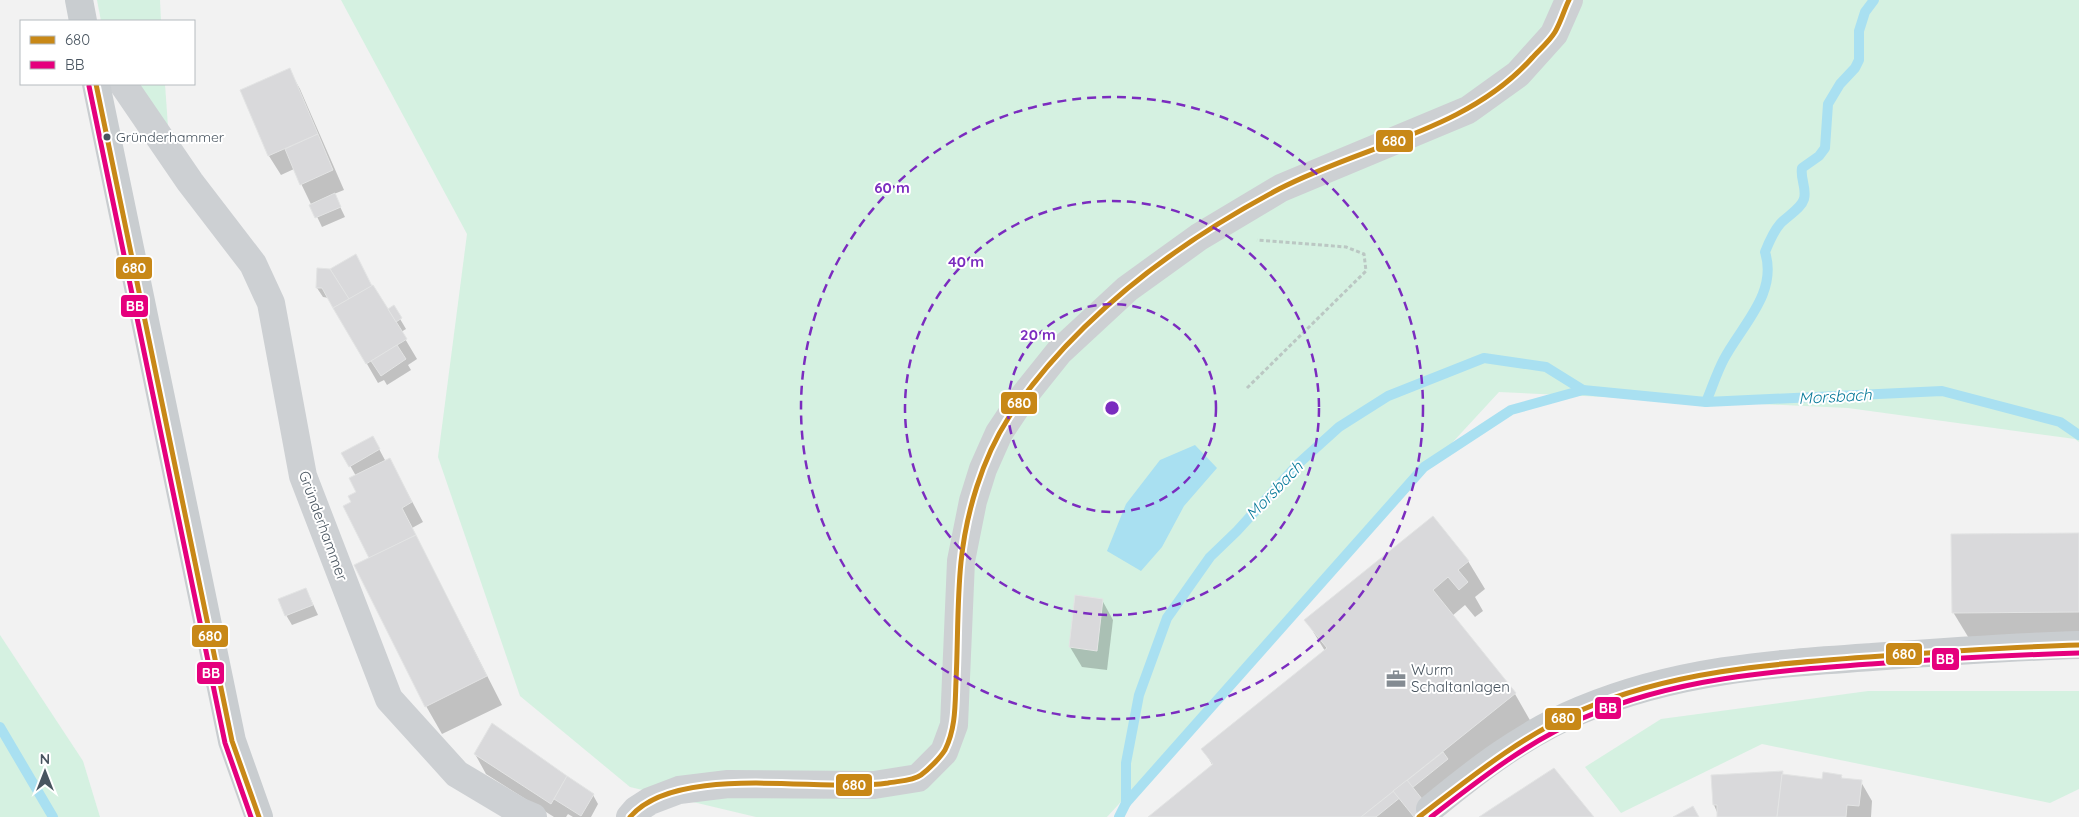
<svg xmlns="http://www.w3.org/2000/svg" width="2079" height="817" font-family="Quicksand,sans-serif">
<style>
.green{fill:#d5f1e1}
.water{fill:#a9e0f1}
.shadow{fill:#0003}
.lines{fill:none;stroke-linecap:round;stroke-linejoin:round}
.stream{stroke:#a9e0f1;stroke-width:10}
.building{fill:#d9d9db;stroke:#e3e4e4}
.path{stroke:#bbc7c3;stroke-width:3;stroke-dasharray:4 2.5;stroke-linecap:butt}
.minor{stroke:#cdd0d3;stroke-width:28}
.major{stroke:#c9cdd0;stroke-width:28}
.bus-1-casing{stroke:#fff;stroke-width:9}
.bus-2-casing{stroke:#fff;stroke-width:9}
.bus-1{stroke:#c88817;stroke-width:5}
.bus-2{stroke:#e5007d;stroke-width:5}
.ring{fill:none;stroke:#7b2cbf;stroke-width:2.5;stroke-dasharray:9 6}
.bus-dot{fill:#48545f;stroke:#fff;stroke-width:2}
.labels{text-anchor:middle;stroke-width:4;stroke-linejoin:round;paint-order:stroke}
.bus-label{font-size:14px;fill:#48545f;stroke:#fff;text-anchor:start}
.street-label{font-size:15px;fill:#48545f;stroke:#fff}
.poi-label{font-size:15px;fill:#48545f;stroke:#fff;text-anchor:start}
.water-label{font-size:16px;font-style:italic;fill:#087a9a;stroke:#fff}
.centre{fill:#7b2cbf;stroke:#fff;stroke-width:2.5}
.ring-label{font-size:15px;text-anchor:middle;font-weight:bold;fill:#7b2cbf;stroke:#fff;stroke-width:4;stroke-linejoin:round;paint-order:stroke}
.line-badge{stroke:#fff;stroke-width:2}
.badge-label{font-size:14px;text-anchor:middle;font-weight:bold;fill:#fff}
</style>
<rect width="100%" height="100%" fill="#f2f2f2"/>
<!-- green -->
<g class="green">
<path d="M97,0H160L161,21H101Z"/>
<path d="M341,0H2079V442L2075,439L1848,408L1499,392L1107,817H756L630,787L520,696L438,457L467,234Z"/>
<path d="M116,84H165L170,155Z"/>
<path d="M0,635L83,761L100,817H0Z"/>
<path d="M1868,691H2079V789L2050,803L1762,744L1621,813L1585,767L1661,719Z"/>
</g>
<!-- water -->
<path class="water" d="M1195,445L1217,468L1184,506L1162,547L1141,571L1107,551L1126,504L1160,460Z"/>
<!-- shadow -->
<g class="shadow">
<path d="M289,70L300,89L344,190L334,194L345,217L322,227L294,169L281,175L269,156L241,91Z"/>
<path d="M372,287L395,323L393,307L406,329L401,332L417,359L408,365L411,370L387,385L384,380L378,383L329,298L323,297L317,288Z"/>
<path d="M378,447L386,462L390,460L423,522L412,528L502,705L442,734L426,706L371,559L353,502L358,493L356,476L343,453Z"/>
<path d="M2079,534V640H1970L1953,612Z"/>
<path d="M1468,561L1485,589L1475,597L1483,611L1475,617L1465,605L1452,616L1515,694L1531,722L1435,817H1150L1213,766L1203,749L1325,651L1306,620Z"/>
<path d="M306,589L318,615L292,625L286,615Z"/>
<path d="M1102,600L1113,620L1107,670L1082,667L1070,647Z"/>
<path d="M492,725L593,795L598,804L591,817H573L568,814L566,817H554L486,774L475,754Z"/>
<path d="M1782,773L1784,776L1823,780L1841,776L1843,780L1861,782L1872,801L1871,817H1719L1714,805Z"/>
</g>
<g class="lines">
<!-- stream -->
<g class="stream">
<path d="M1706,402C1712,388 1717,372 1724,359C1742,325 1778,293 1765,252C1769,242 1773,232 1780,224C1787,216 1801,209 1804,199C1807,188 1800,179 1802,168L1819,156L1825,148L1828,104L1840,84L1855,68L1859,60V31L1865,12L1874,0"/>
<path d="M0,727L53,817"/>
<path d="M1126,803V763L1139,695L1167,618L1210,557L1237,531L1298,464L1339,427L1388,396L1484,358L1546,367L1583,390"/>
<path d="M1119,817L1126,803L1424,467L1511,410L1583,390L1706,402L1942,391L2060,422L2079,435"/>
</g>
</g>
<!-- building -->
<g class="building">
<path d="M290,68L318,134L268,156L240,90Z"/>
<path d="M318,134L333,170L300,185L285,149Z"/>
<path d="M335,193L341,207L315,218L309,205Z"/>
<path d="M356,254L372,286L349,299L330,269Z"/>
<path d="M317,268L330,269L349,299L333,308L322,288H316Z"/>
<path d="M373,285L407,339L366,364L333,308Z"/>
<path d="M394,305L402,318L396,322L388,309Z"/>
<path d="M397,345L406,359L381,376L371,361Z"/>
<path d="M373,436L380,449L349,467L341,453Z"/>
<path d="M390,458L412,502L402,508L416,535L369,558L343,506L351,502L348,496L356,492L349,478Z"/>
<path d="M1433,516L1469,561L1458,570L1468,582L1459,590L1448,577L1433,590L1516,693L1361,817H1148L1213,764L1201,749L1327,648L1304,620Z"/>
<path d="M2079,533V612L1952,613L1951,534Z"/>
<path d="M416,535L487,676L425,707L354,565Z"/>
<path d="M306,588L313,605L285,616L278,599Z"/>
<path d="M1075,595L1103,599L1097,651L1069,647Z"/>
<path d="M492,723L567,776L551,804L474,754Z"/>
<path d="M1443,752L1448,759L1376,817H1361Z"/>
<path d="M1554,768L1594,817H1479L1494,807Z"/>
<path d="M1783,771L1777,817H1717V805H1713L1711,775Z"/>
<path d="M1823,772L1842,775L1841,778L1862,780L1859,806L1847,805L1846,817H1777L1782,774L1822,779Z"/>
<path d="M567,776L594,794L581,816L554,799Z"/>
<path d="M1407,780L1430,809L1437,817H1414L1393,791Z"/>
<path d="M1693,806L1699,817H1673Z"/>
</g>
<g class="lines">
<!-- path -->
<path class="path" d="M1247,388L1366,271L1364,254L1346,247L1257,240"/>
<!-- minor -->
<g class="minor">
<path d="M123,84L190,182L253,264L271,303L303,476L389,699L457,774L519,811L533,817"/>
<path d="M630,817L636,810L650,801L679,790L728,784L874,785L918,778L944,752L954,725L961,561L973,501L983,469L999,433L1023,397L1059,352L1127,289L1199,237L1281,188L1468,110L1518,74L1554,34L1569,0"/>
</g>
<!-- major -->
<g class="major">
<path d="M79,0L83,21"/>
<path d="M96,84L232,741L259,817"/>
<path d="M1430,809C1476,771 1525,733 1581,710C1677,670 1770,664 1872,657C1941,652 2010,647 2079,645"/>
</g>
<defs>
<g id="bus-1">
<path d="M96,84L232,741L259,817"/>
<path d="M630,817C677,762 821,793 888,783C898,781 913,781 921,775C929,769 940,758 945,750C956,728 955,704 956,681C958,642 957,601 961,562C966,513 982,459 1009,417C1075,319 1175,244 1279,189C1363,145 1467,131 1532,58C1539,50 1549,42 1555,32C1561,22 1564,10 1569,0"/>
<path d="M1419,817C1470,778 1520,737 1579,711C1671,671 1770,664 1868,657C1938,652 2008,647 2079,645"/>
</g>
<g id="bus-2">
<path d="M89,86L225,743L251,817"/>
<path d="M1431,817C1479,780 1527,742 1583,718C1674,678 1773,671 1871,664C1940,659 2010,655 2079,653"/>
</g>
</defs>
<!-- bus-1 casing -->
<use href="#bus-1" class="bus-1-casing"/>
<!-- bus-2 casing -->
<use href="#bus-2" class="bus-2-casing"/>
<!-- bus-1 -->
<use href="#bus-1" class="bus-1"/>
<!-- bus-2 -->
<use href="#bus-2" class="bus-2"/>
</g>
<!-- distance rings -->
<g class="ring">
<circle cx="1112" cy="408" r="104"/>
<circle cx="1112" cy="408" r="207"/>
<circle cx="1112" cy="408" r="311"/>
</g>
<!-- icons -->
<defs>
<symbol id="office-bare" viewBox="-9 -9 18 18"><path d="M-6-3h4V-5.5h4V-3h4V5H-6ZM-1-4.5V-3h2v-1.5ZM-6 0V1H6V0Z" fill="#848b92" stroke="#fff" stroke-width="2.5" paint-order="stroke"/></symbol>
</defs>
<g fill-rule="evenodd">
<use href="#office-bare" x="1382" y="665" width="28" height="28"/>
</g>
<!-- markers -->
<circle class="bus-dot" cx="107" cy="137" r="4.5"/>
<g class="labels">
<!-- bus labels -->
<g class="bus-label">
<text x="116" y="142">Gründerhammer</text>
</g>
<!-- street labels -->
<g class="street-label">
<text transform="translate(323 526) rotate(70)" y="5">Gründerhammer</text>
</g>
<!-- poi labels -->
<g class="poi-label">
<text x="1411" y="675">Wurm<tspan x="1411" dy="17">Schaltanlagen</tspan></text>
</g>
<!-- water labels -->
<g class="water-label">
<text transform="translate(1835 396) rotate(-3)" y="6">Morsbach</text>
<text transform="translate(1274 490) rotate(-46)" y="6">Morsbach</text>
</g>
</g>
<circle cx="1112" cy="408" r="8" class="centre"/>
<g class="ring-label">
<text x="892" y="193">60 m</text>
<text x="966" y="267">40 m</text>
<text x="1038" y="340">20 m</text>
</g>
<g class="line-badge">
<rect x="1375" y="129" width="39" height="24" rx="5" fill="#c88817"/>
<rect x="115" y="256" width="38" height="24" rx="5" fill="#c88817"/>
<rect x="120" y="294" width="29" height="24" rx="5" fill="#e5007d"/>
<rect x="1000" y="391" width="38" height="24" rx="5" fill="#c88817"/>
<rect x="191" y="624" width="38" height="24" rx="5" fill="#c88817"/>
<rect x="1885" y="642" width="38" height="24" rx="5" fill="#c88817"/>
<rect x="1931" y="647" width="29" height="24" rx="5" fill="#e5007d"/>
<rect x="196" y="661" width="29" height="24" rx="5" fill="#e5007d"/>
<rect x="1594" y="696" width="28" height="24" rx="5" fill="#e5007d"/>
<rect x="1544" y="707" width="38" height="24" rx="5" fill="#c88817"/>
<rect x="835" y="773" width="38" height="24" rx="5" fill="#c88817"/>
</g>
<g class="badge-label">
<text x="1394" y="146">680</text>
<text x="134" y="273">680</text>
<text x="135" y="311">BB</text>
<text x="1019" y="408">680</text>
<text x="210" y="641">680</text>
<text x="1904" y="659">680</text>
<text x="1945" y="664">BB</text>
<text x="211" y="678">BB</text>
<text x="1608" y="713">BB</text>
<text x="1563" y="723">680</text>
<text x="854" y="790">680</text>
</g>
<!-- legend -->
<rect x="20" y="20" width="175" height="65" fill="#ffffff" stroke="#b6bbbf"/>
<rect x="30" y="36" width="25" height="8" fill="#c88817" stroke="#b6bbbf"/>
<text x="65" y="45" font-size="15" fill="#48545f">680</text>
<rect x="30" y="61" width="25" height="8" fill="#e5007d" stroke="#b6bbbf"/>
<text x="65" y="70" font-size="15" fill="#48545f">BB</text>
<!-- north arrow -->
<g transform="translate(45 772)" stroke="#ffffff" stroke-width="4" paint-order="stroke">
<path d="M0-4L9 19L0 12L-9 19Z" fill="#48545f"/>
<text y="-8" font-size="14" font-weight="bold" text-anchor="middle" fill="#48545f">N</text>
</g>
</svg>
